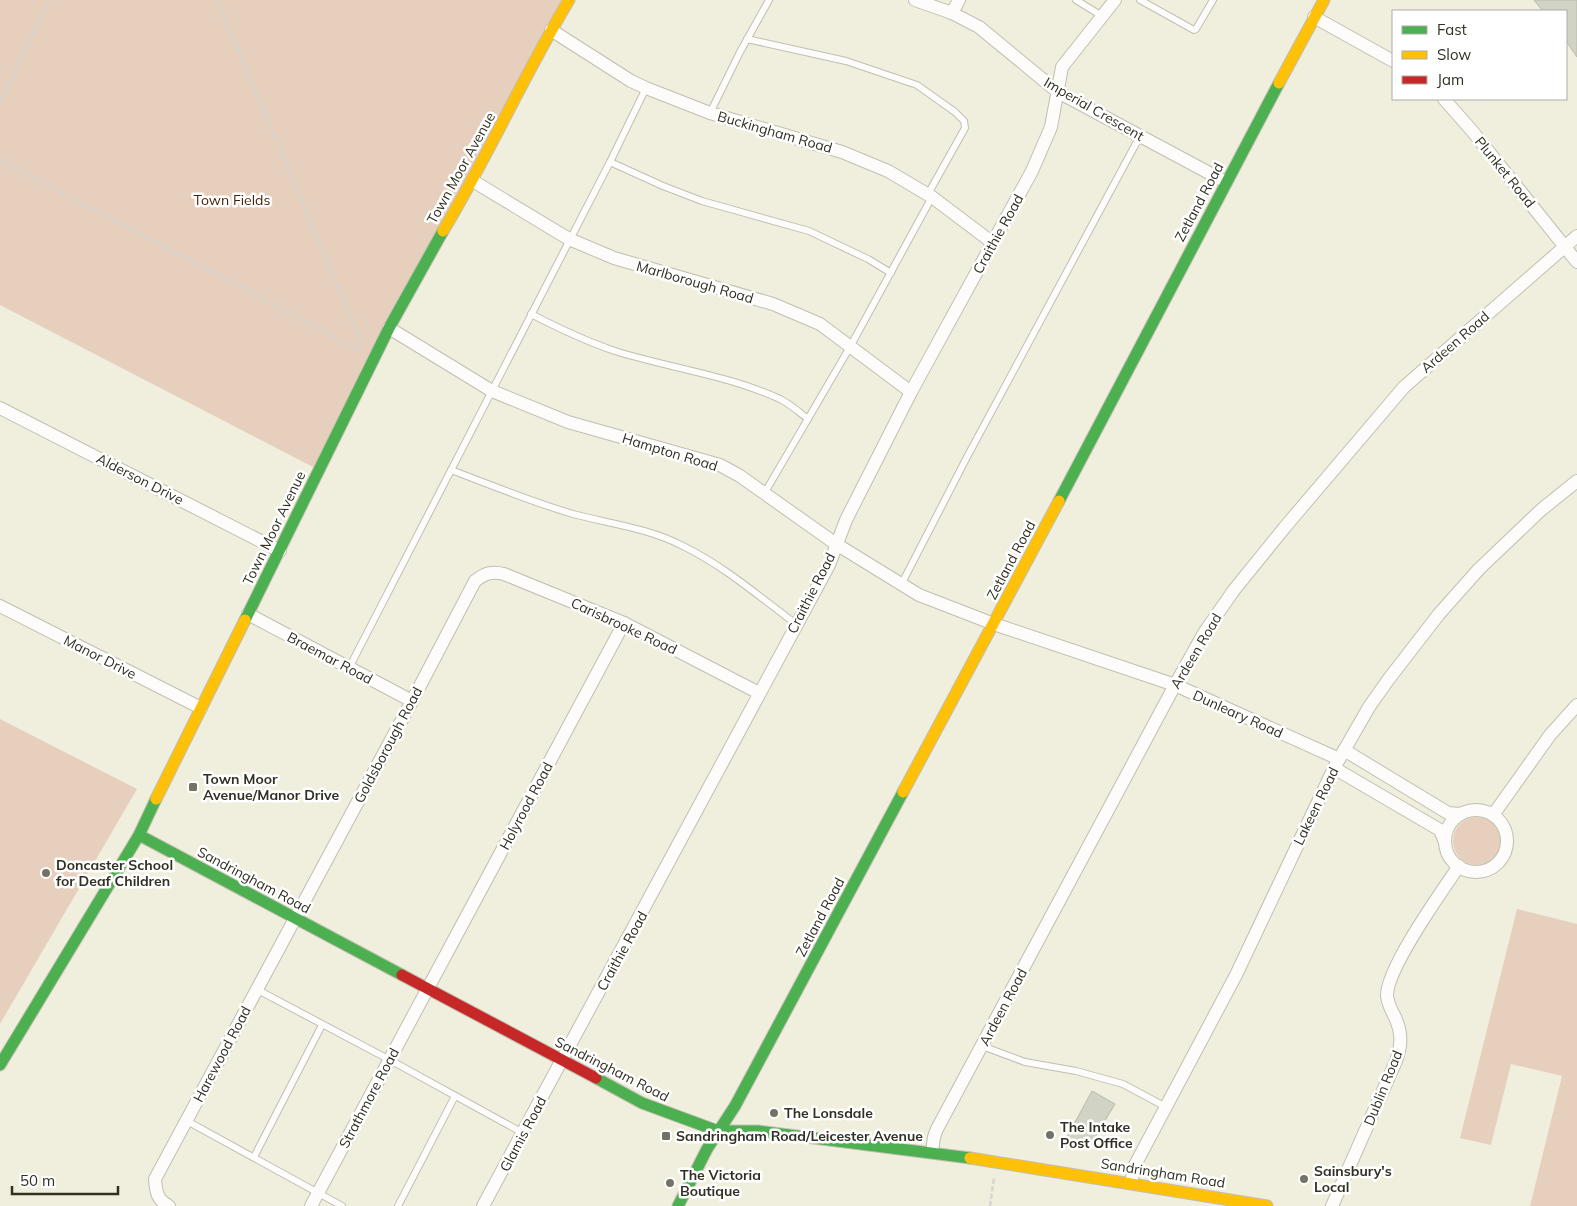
<svg xmlns="http://www.w3.org/2000/svg" width="1577" height="1206" font-family="Mulish,sans-serif">
<style>
.green{fill:#e6d0bd}
.building{fill:#d1d4c5;stroke:#b8baad}
.lines{fill:none;stroke-linecap:round;stroke-linejoin:round}
.lane-casing{stroke:#c1bfb2;stroke-width:8}
.street-casing{stroke:#c1bfb2;stroke-width:14}
.fast-casing{stroke:#c1bfb2;stroke-width:13}
.slow-casing{stroke:#c1bfb2;stroke-width:13}
.jam-casing{stroke:#c1bfb2;stroke-width:13}
.path{stroke:#d6d5d0;stroke-width:2.5;stroke-dasharray:5 2.5;stroke-linecap:butt}
.lane{stroke:#fdfcfa;stroke-width:6}
.street{stroke:#fdfcfa;stroke-width:12}
.fast{stroke:#4caf50;stroke-width:11}
.slow{stroke:#ffc107;stroke-width:11}
.jam{stroke:#c62828;stroke-width:11}
.poi-dot{fill:#747264;stroke:#fff;stroke-width:2}
.labels{text-anchor:middle;stroke-width:5;stroke-linejoin:round;paint-order:stroke}
.street-label{font-size:14px;fill:#313023;stroke:#fff}
.park-label{font-size:14px;fill:#441d05;stroke:#fff}
.poi-label{font-size:14px;font-weight:bold;fill:#313023;stroke:#fff;text-anchor:start}
</style>
<rect width="100%" height="100%" fill="#f0eedc"/>
<!-- green -->
<g class="green">
<path d="M0,0H569L315,468L0,305Z"/>
<path d="M0,719L137,789L0,1024Z"/>
<circle cx="1477" cy="841" r="24"/>
<path d="M1517,909L1577,924V1206H1530L1562,1076L1511,1064L1491,1145L1460,1138Z"/>
</g>
<!-- building -->
<g class="building">
<path d="M1534,0H1577V57L1566,41V11H1543Z"/>
<path d="M1092,1091L1115,1104L1088,1149L1062,1146Z"/>
</g>
<g class="lines">
<defs>
<g id="lane">
<path d="M1076,0L1102,16"/>
<path d="M1140,0L1194,30L1196,29L1213,0"/>
<path d="M747,39L846,61L917,85L955,112L964,121L965,128L928,194"/>
<path d="M710,113L740,52L769,0"/>
<path d="M610,162L663,186L702,201L809,231L868,259L891,273"/>
<path d="M531,314C558,328 585,341 615,351C669,368 728,375 780,399C790,404 799,412 808,419"/>
<path d="M451,470C491,485 532,502 573,514C611,524 648,528 683,546C724,566 760,597 796,624"/>
<path d="M764,494L850,347L932,197"/>
<path d="M901,585L967,457L1140,136"/>
<path d="M349,668L610,162L646,88"/>
<path d="M256,989L390,1060L523,1133"/>
<path d="M982,1046L1025,1062L1076,1071L1123,1084L1166,1107"/>
<path d="M187,1121L342,1206"/>
<path d="M254,1157L322,1025"/>
<path d="M398,1206L455,1096"/>
</g>
<g id="street">
<path d="M915,0L952,13L979,27L1058,92L1226,182"/>
<path d="M952,13L959,0"/>
<path d="M1314,17L1393,61"/>
<path d="M551,30L631,81L646,88L710,113L842,152L888,171L932,197L993,243"/>
<path d="M1444,99L1473,132L1577,262"/>
<path d="M473,181L569,239L614,258L773,304L820,324L911,392"/>
<path d="M389,328L492,391L568,422L720,465L740,476L836,544L919,595L994,624L1175,685L1339,759"/>
<path d="M0,408L280,551"/>
<path d="M0,606L201,708"/>
<path d="M248,614L412,701"/>
<path d="M1344,750L1448,813L1461,814"/>
<path d="M1334,768L1440,830L1445,842"/>
<circle cx="1476" cy="841" r="31"/>
<path d="M1493,815L1550,735L1577,705"/>
<path d="M932,1152L934,1137L937,1129L1175,685L1204,633L1234,590L1285,527L1404,387L1577,236"/>
<path d="M1131,1183L1135,1165L1236,975L1334,768L1369,707L1388,680L1439,614L1479,569L1541,510L1577,481"/>
<path d="M169,1206C157,1200 156,1192 155,1179L412,701L475,581C485,573 492,571 504,574L624,623L759,693"/>
<path d="M311,1206L624,623"/>
<path d="M483,1206L829,565L846,520L911,392L1032,171L1051,127L1062,67L1115,0"/>
<path d="M1332,1206L1396,1061C1402,1045 1402,1033 1395,1017C1391,1010 1388,1004 1387,996C1386,969 1442,891 1459,866"/>
</g>
<g id="fast">
<path d="M1059,501L1279,83"/>
<path d="M245,620L389,328L443,231"/>
<path d="M139,835L402,975"/>
<path d="M0,1065L139,835L156,799"/>
<path d="M596,1078L642,1103L718,1131H758L970,1158"/>
<path d="M678,1206L707,1149L735,1106L903,792"/>
</g>
<g id="slow">
<path d="M1279,83L1324,0"/>
<path d="M443,231C488,156 524,75 569,0"/>
<path d="M903,792L1059,501"/>
<path d="M156,799L245,620"/>
<path d="M970,1158L1267,1206"/>
</g>
<path id="jam" d="M402,975L596,1078"/>
</defs>
<!-- lane casing -->
<use href="#lane" class="lane-casing"/>
<!-- street casing -->
<use href="#street" class="street-casing"/>
<!-- fast casing -->
<use href="#fast" class="fast-casing"/>
<!-- slow casing -->
<use href="#slow" class="slow-casing"/>
<!-- jam casing -->
<use href="#jam" class="jam-casing"/>
<!-- path -->
<g class="path">
<path d="M217,0L362,344"/>
<path d="M0,104L49,0"/>
<path d="M0,160L360,350"/>
<path d="M990,1206L994,1178"/>
</g>
<!-- lane -->
<use href="#lane" class="lane"/>
<!-- street -->
<use href="#street" class="street"/>
<!-- fast -->
<use href="#fast" class="fast"/>
<!-- slow -->
<use href="#slow" class="slow"/>
<!-- jam -->
<use href="#jam" class="jam"/>
</g>
<!-- markers -->
<g class="poi-dot">
<rect x="188" y="782" width="10" height="10" rx="2.5"/>
<circle cx="46" cy="873" r="5"/>
<circle cx="774" cy="1113" r="5"/>
<circle cx="1050" cy="1135" r="5"/>
<rect x="661" y="1131" width="10" height="10" rx="2.5"/>
<circle cx="1304" cy="1179" r="5"/>
<circle cx="670" cy="1183" r="5"/>
</g>
<g class="labels">
<!-- street labels -->
<g class="street-label">
<text transform="translate(1094 109) rotate(30)" y="5">Imperial Crescent</text>
<text transform="translate(775 132) rotate(16)" y="5">Buckingham Road</text>
<text transform="translate(461 168) rotate(-61)" y="5">Town Moor Avenue</text>
<text transform="translate(1505 172) rotate(51)" y="5">Plunket Road</text>
<text transform="translate(1199 202) rotate(-62)" y="5">Zetland Road</text>
<text transform="translate(998 234) rotate(-61)" y="5">Craithie Road</text>
<text transform="translate(695 282) rotate(16)" y="5">Marlborough Road</text>
<text transform="translate(1455 342) rotate(-41)" y="5">Ardeen Road</text>
<text transform="translate(670 452) rotate(17)" y="5">Hampton Road</text>
<text transform="translate(140 479) rotate(27)" y="5">Alderson Drive</text>
<text transform="translate(274 528) rotate(-64)" y="5">Town Moor Avenue</text>
<text transform="translate(1011 560) rotate(-62)" y="5">Zetland Road</text>
<text transform="translate(811 593) rotate(-63)" y="5">Craithie Road</text>
<text transform="translate(624 626) rotate(25)" y="5">Carisbrooke Road</text>
<text transform="translate(1196 651) rotate(-59)" y="5">Ardeen Road</text>
<text transform="translate(100 657) rotate(27)" y="5">Manor Drive</text>
<text transform="translate(330 658) rotate(28)" y="5">Braemar Road</text>
<text transform="translate(1238 714) rotate(24)" y="5">Dunleary Road</text>
<text transform="translate(388 745) rotate(-62)" y="5">Goldsborough Road</text>
<text transform="translate(526 806) rotate(-62)" y="5">Holyrood Road</text>
<text transform="translate(1316 806) rotate(-64)" y="5">Lakeen Road</text>
<text transform="translate(254 880) rotate(28)" y="5">Sandringham Road</text>
<text transform="translate(820 917) rotate(-62)" y="5">Zetland Road</text>
<text transform="translate(622 951) rotate(-61)" y="5">Craithie Road</text>
<text transform="translate(1003 1007) rotate(-62)" y="5">Ardeen Road</text>
<text transform="translate(222 1054) rotate(-62)" y="5">Harewood Road</text>
<text transform="translate(612 1069) rotate(27)" y="5">Sandringham Road</text>
<text transform="translate(1383 1088) rotate(-68)" y="5">Dublin Road</text>
<text transform="translate(369 1098) rotate(-62)" y="5">Strathmore Road</text>
<text transform="translate(523 1134) rotate(-62)" y="5">Glamis Road</text>
<text transform="translate(1163 1173) rotate(9)" y="5">Sandringham Road</text>
</g>
<!-- park labels -->
<g class="park-label">
<text x="232" y="205">Town Fields</text>
</g>
<!-- poi labels -->
<g class="poi-label">
<text x="203" y="784">Town Moor<tspan x="203" dy="16">Avenue/Manor Drive</tspan></text>
<text x="56" y="870">Doncaster School<tspan x="56" dy="16">for Deaf Children</tspan></text>
<text x="784" y="1118">The Lonsdale</text>
<text x="1060" y="1132">The Intake<tspan x="1060" dy="16">Post Office</tspan></text>
<text x="676" y="1141">Sandringham Road/Leicester Avenue</text>
<text x="1314" y="1176">Sainsbury's<tspan x="1314" dy="16">Local</tspan></text>
<text x="680" y="1180">The Victoria<tspan x="680" dy="16">Boutique</tspan></text>
</g>
</g>
<!-- legend -->
<rect x="1392" y="10" width="175" height="90" fill="#ffffff" stroke="#adaca7"/>
<rect x="1402" y="26" width="25" height="8" fill="#4caf50" stroke="#adaca7"/>
<text x="1437" y="35" font-size="15" fill="#313023">Fast</text>
<rect x="1402" y="51" width="25" height="8" fill="#ffc107" stroke="#adaca7"/>
<text x="1437" y="60" font-size="15" fill="#313023">Slow</text>
<rect x="1402" y="76" width="25" height="8" fill="#c62828" stroke="#adaca7"/>
<text x="1437" y="85" font-size="15" fill="#313023">Jam</text>
<!-- scale -->
<path d="M12 1186v8h106v-8" fill="none" stroke="#313023" stroke-width="2.5"/>
<text x="20" y="1186" font-size="15" fill="#313023" stroke="#ffffff" stroke-width="4" paint-order="stroke">50 m</text>
</svg>
